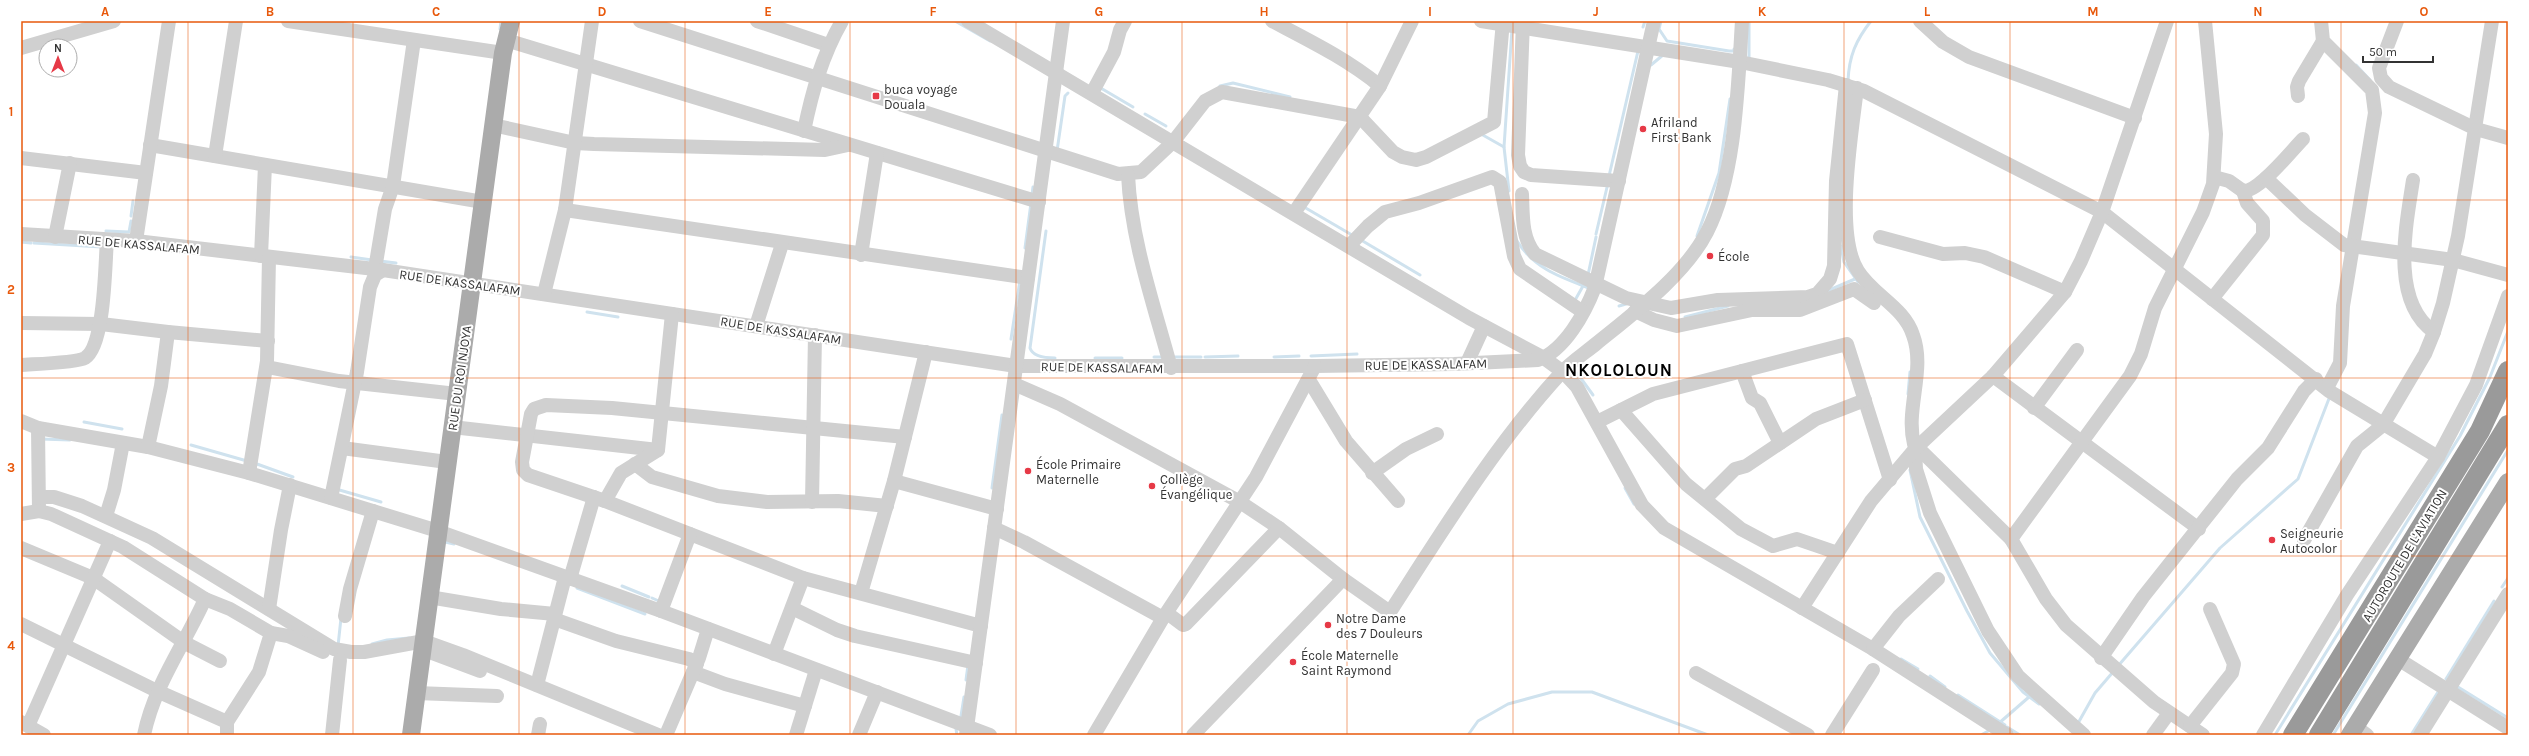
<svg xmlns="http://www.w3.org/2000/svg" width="2529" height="756" font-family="Karla,sans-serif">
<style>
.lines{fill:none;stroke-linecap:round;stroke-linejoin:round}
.stream{stroke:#cfe2ee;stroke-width:3}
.minor{stroke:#d0d0d0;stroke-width:14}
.major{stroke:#ababab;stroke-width:18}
.highway{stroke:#9a9a9a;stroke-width:20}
.grid{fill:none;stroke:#e8590c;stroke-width:1;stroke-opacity:0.55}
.poi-dot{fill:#e63946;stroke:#fff;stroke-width:1.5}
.labels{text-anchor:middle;stroke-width:4;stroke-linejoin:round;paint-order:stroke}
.poi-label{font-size:13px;fill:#333;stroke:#fff;text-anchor:start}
.street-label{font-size:13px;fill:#333;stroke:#fff}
.district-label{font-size:17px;font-weight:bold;letter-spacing:1px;fill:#000;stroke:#fff}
.neatline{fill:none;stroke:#e8590c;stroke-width:1.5}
.grid-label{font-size:13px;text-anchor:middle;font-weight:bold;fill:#e8590c}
</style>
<rect width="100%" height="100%" fill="#fff"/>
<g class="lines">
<!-- stream -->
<g class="stream">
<path d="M955,21L990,41"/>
<path d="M1661,21L1659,29L1667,41L1729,51H1734V49"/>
<path d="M1643,27L1645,21"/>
<path d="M500,29L501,21"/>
<path d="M1749,58V21"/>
<path d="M1651,65L1663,55"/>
<path d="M2356,65L2370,80"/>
<path d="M1848,81C1849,56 1856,40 1871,21"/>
<path d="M1220,86L1233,83L1290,97"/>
<path d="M1099,87L1133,107"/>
<path d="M1145,114L1166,126"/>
<path d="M1481,134L1504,147"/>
<path d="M1057,151L1065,96L1068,93"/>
<path d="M1609,176L1638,51"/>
<path d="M1509,191L1504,147L1512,29"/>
<path d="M1032,195L1033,187"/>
<path d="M1304,207L1352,235"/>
<path d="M131,216L133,201"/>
<path d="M106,231L129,232L131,221"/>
<path d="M1046,231L1030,348C1033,357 1046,358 1055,358"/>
<path d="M1596,234L1608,183"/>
<path d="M1697,236L1719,173L1730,99"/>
<path d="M1361,240L1420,275"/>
<path d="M1517,241C1535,269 1560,277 1589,288"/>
<path d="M21,242L31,243"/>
<path d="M34,243L102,247"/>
<path d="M1841,246L1844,262L1858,282"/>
<path d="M1025,248L1031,203"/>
<path d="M351,257L372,260"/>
<path d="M380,261L396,263"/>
<path d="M1588,275L1596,237"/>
<path d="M1827,291L1855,279"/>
<path d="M1574,302L1583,286"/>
<path d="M1619,306L1626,304"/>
<path d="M587,312L618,317"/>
<path d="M1685,317L1728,306"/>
<path d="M1011,339L1020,280"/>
<path d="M1311,356L1357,354"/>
<path d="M1154,357H1164"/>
<path d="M1171,357H1201"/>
<path d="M1205,357L1238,356"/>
<path d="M1274,357L1299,356"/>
<path d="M1095,358H1122"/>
<path d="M1577,373L1593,395"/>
<path d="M1908,394L1910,372"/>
<path d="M84,422L122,429"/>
<path d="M41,439L70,440"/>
<path d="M191,445L247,461"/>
<path d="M257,464L293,477"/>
<path d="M1910,470L1920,517L1967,611L1990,653L2023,692L2039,704"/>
<path d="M992,488L1002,415"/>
<path d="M1625,488L1634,504"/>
<path d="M336,489L381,502"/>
<path d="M445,542L454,544"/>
<path d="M622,586L649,597"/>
<path d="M2502,587L2508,578"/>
<path d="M577,588L645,614"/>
<path d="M652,598L661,602"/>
<path d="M372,644L387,640L409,638"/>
<path d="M338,646L341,618"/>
<path d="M1901,659L1918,669"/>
<path d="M2118,666L2220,548L2298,479L2330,396"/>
<path d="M1930,676L1945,687"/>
<path d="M2446,679L2494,601"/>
<path d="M966,680L968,665"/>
<path d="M2458,687L2508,718"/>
<path d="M1958,695L2005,725"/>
<path d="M961,716L964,697"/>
<path d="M1998,724L2029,697"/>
<path d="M2077,725L2095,693L2113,672"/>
<path d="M2007,727L2020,735"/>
<path d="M956,729L957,735"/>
<path d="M1468,735L1478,721L1508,704L1552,692H1592L1708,735"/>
<path d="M1981,735L1990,730"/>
<path d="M2275,735L2460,436L2490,377L2508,331"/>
<path d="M2333,735L2508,450"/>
<path d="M2411,735L2438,692"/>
</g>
<!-- minor -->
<g class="minor">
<path d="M288,21L503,53"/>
<path d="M640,21L1118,174L1141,172L1173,142L1205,101L1222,92L1360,117L1393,152L1402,157L1416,160L1426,157L1494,122L1503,21"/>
<path d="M757,21L828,45"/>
<path d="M968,21L1469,318L1544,358L1563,372L1577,387L1642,505L1664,528L1873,649L2007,735"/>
<path d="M1272,21C1310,41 1347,59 1380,86"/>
<path d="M1481,21L1740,62L1828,80L1864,91L2102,212L2329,391L2438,457"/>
<path d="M1523,21L1518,155L1520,166L1524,172L1531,175L1619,181"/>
<path d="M1920,21L1943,42L1969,57L2135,118"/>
<path d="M2321,21L2323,41L2372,90L2375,113L2343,306L2340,363L2327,388"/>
<path d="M2397,21L2379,68L2381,78L2389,87L2476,129L2508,138"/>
<path d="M506,40L1039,202"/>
<path d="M21,48L114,21"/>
<path d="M1857,88C1852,132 1834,234 1858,271C1873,295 1904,307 1913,335C1926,370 1905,409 1914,444L2011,539L2046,599L2066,625L2154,702L2203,735"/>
<path d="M1092,93L1114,52L1120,30L1125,21"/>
<path d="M2298,96L2297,87L2299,81L2323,41"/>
<path d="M493,125L575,143L594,144L825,150L848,145"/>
<path d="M804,131C812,92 822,56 842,21"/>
<path d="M150,145L483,202"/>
<path d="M215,156L236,21"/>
<path d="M21,158L146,173"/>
<path d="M1128,175C1131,240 1154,305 1171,368"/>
<path d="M2214,177L2229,181L2243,191C2259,192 2291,151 2303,139"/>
<path d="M2266,178L2305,215L2344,245L2453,260L2508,275"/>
<path d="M2413,180C2406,226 2390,301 2434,332"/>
<path d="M1522,194C1523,214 1521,237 1535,254L1626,298L1671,308L1718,300L1808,297L1817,294L1830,279L1834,266L1836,181L1846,85"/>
<path d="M565,210L1028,278"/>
<path d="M1294,213L1380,86L1412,21"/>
<path d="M21,234L136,241L383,270L1016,366H1315L1454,364L1538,360C1565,350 1585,313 1595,287L1654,21"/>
<path d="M55,237L70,163"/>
<path d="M1880,237L1943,254L1965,253L1984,257L2065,292"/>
<path d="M136,241L169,21"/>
<path d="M1349,246L1368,226L1385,212L1419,203L1492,177L1500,182L1514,256L1520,269L1583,312"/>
<path d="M861,255L877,153"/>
<path d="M261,256L265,165"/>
<path d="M375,269L385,209L393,186L414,40"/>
<path d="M544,294L565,210L592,21"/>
<path d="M2212,299L2263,235V221L2247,203L2243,191"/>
<path d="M1635,311L1654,320L1677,326L1752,310H1800L1854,289L1874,303"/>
<path d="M21,323L101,324L168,332L268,341"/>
<path d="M756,326L782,244"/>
<path d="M1467,363L1484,326"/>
<path d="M21,365C34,364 76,363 85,358C105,346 105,263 107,240"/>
<path d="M267,367L339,381L457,394"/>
<path d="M1742,371L1752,398L1760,403L1780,443"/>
<path d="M1993,376L2199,529"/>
<path d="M1309,380L1346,441L1398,501"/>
<path d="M1014,384L1060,404L1240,502L1279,528L1343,579L1390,612C1443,530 1495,445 1561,373C1571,362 1585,353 1597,343C1634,313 1685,275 1707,232C1736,176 1738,84 1742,21"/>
<path d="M2034,408L2077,350"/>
<path d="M1621,410L1686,484L1741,529L1773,546L1797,539L1838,553"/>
<path d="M21,421L38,428L148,447L249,473L438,531L661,611L990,735"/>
<path d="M1597,422L1653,394L1847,344L1890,480"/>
<path d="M452,427L658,450"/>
<path d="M38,428L39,511L51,514L123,547L205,599L230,609L271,633L259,672L227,722V735"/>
<path d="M905,437L612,408L546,405L534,409L531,414L522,462L523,470L528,475L605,501L803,578L981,626"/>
<path d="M148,447L161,386L168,332"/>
<path d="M342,448L447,462"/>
<path d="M1915,449L1916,469L1930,513L1988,631L2018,676L2084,735"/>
<path d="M635,464L652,477L718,496L767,502L838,501L887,506"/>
<path d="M249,473L267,361L269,257"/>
<path d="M1372,473L1406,449L1437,434"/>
<path d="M894,481L997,509"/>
<path d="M39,497H54L82,506L152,538L334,649L351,652H364L424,641L463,655L658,735"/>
<path d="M331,498L357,372L370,287L375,275L383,270"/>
<path d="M1705,499L1735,469L1746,466L1816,419L1865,400"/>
<path d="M605,501L621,473L658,450L672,314"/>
<path d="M812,502L815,335"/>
<path d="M21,514L39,511"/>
<path d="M106,516L114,490L123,443"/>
<path d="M994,528L1024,542L1163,618"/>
<path d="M2011,539L2130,376L2141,354L2155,308L2203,212L2213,184L2216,134L2205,21"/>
<path d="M2304,540L2357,446L2383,425L2425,354L2434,332L2443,303L2458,236L2492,21"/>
<path d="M21,548L93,578L185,643L220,661"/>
<path d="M570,579L594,497"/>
<path d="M861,593L894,481L926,352"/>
<path d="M429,597L501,609L555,614"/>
<path d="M792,608L837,630L855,636L976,663"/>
<path d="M1802,608L1871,501L1915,449L1993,376L2065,292L2081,261L2102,212L2167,21"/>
<path d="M269,609L281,530L290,485"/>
<path d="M661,611L690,534"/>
<path d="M1167,613L1183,625L1186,624L1279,528"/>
<path d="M345,616L350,589L373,511"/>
<path d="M554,619L616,641L689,659L697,664"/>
<path d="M21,624L157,691L227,722"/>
<path d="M271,633L288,636L323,652"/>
<path d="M1873,649L1899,616L1938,579"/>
<path d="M432,653L480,671"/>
<path d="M774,654L803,578"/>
<path d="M2101,658L2143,597L2237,479L2268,448L2304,391L2316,379"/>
<path d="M2398,659L2508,728"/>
<path d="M693,672L725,684L805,706"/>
<path d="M1696,673L1808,735"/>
<path d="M537,685L565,577"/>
<path d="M416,693L497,696"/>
<path d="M21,722L44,735"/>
<path d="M28,726L110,541"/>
<path d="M2190,726L2232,673L2234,664L2210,609"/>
<path d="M2355,726L2367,735"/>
<path d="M144,735C154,685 185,644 205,599"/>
<path d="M332,735L340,660"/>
<path d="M538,735L540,724"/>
<path d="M666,735L699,658L708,629"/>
<path d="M796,735L816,670"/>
<path d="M859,735L877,692"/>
<path d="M966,735L1063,21"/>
<path d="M1094,735L1163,618L1256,477L1315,366"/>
<path d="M1193,735L1343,579"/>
<path d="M1832,735L1873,670"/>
<path d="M2153,735L2169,713"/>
<path d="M2263,735L2347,595L2438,457L2476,385L2508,296"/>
<path d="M2420,735L2508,594"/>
</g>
<!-- major -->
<g class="major">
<path d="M411,735L503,53L511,21"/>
<path d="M2350,735L2508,482"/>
</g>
<!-- highway -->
<g class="highway">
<path d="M2293,735L2480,431L2508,371"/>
<path d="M2319,735L2508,425"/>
</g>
</g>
<!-- grid -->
<path class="grid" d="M188,21V735M353,21V735M519,21V735M685,21V735M850,21V735M1016,21V735M1182,21V735M1347,21V735M1513,21V735M1679,21V735M1844,21V735M2010,21V735M2176,21V735M2341,21V735M21,200H2508M21,378H2508M21,556H2508"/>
<!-- markers -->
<g class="poi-dot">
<rect x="872" y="92" width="8" height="8" rx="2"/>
<circle cx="1643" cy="129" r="4"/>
<circle cx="1710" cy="256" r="4"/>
<circle cx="1028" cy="471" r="4"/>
<circle cx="1152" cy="486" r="4"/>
<circle cx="2272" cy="540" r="4"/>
<circle cx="1328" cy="625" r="4"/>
<circle cx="1293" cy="662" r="4"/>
</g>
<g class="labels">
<!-- poi labels -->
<g class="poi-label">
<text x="884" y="94">buca voyage<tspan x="884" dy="15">Douala</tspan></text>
<text x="1651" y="127">Afriland<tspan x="1651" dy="15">First Bank</tspan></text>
<text x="1718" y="261">École</text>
<text x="1036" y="469">École Primaire<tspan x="1036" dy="15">Maternelle</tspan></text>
<text x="1160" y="484">Collège<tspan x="1160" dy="15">Évangélique</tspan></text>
<text x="2280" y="538">Seigneurie<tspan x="2280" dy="15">Autocolor</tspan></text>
<text x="1336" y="623">Notre Dame<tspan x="1336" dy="15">des 7 Douleurs</tspan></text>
<text x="1301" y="660">École Maternelle<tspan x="1301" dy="15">Saint Raymond</tspan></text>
</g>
<!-- street labels -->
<g class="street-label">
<text transform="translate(139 244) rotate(5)" y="5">RUE DE KASSALAFAM</text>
<text transform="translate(460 282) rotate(8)" y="5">RUE DE KASSALAFAM</text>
<text transform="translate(781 330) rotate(9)" y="5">RUE DE KASSALAFAM</text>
<text transform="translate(1426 364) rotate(-1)" y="5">RUE DE KASSALAFAM</text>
<text transform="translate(1102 367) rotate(1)" y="5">RUE DE KASSALAFAM</text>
<text transform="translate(459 378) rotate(-82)" y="5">RUE DU ROI NJOYA</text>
<text transform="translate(2404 555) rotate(-59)" y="5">AUTOROUTE DE L'AVIATION</text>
</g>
<!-- district labels -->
<g class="district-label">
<text x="1619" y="376">NKOLOLOUN</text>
</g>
</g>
<!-- border -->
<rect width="2529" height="756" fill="none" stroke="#ffffff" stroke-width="44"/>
<!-- north arrow -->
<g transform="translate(58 58)"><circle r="19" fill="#ffffff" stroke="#adadad"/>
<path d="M0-3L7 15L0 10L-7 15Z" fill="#e63946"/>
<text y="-6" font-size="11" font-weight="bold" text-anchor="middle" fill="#333333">N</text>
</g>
<!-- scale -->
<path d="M2363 56v6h70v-6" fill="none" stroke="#333333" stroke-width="2"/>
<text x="2369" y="56" font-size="12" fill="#333333" stroke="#ffffff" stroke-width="3" paint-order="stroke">50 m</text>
<rect x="22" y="22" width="2485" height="712" class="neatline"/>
<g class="grid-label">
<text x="105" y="16">A</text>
<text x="270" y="16">B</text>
<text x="436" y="16">C</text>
<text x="602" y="16">D</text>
<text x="768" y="16">E</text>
<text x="933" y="16">F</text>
<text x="1099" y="16">G</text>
<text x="1264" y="16">H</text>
<text x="1430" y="16">I</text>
<text x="1596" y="16">J</text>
<text x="1762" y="16">K</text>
<text x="1927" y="16">L</text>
<text x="2093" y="16">M</text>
<text x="2258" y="16">N</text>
<text x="2424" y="16">O</text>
<text x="11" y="116">1</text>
<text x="11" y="294">2</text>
<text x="11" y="472">3</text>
<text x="11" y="650">4</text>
</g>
</svg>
